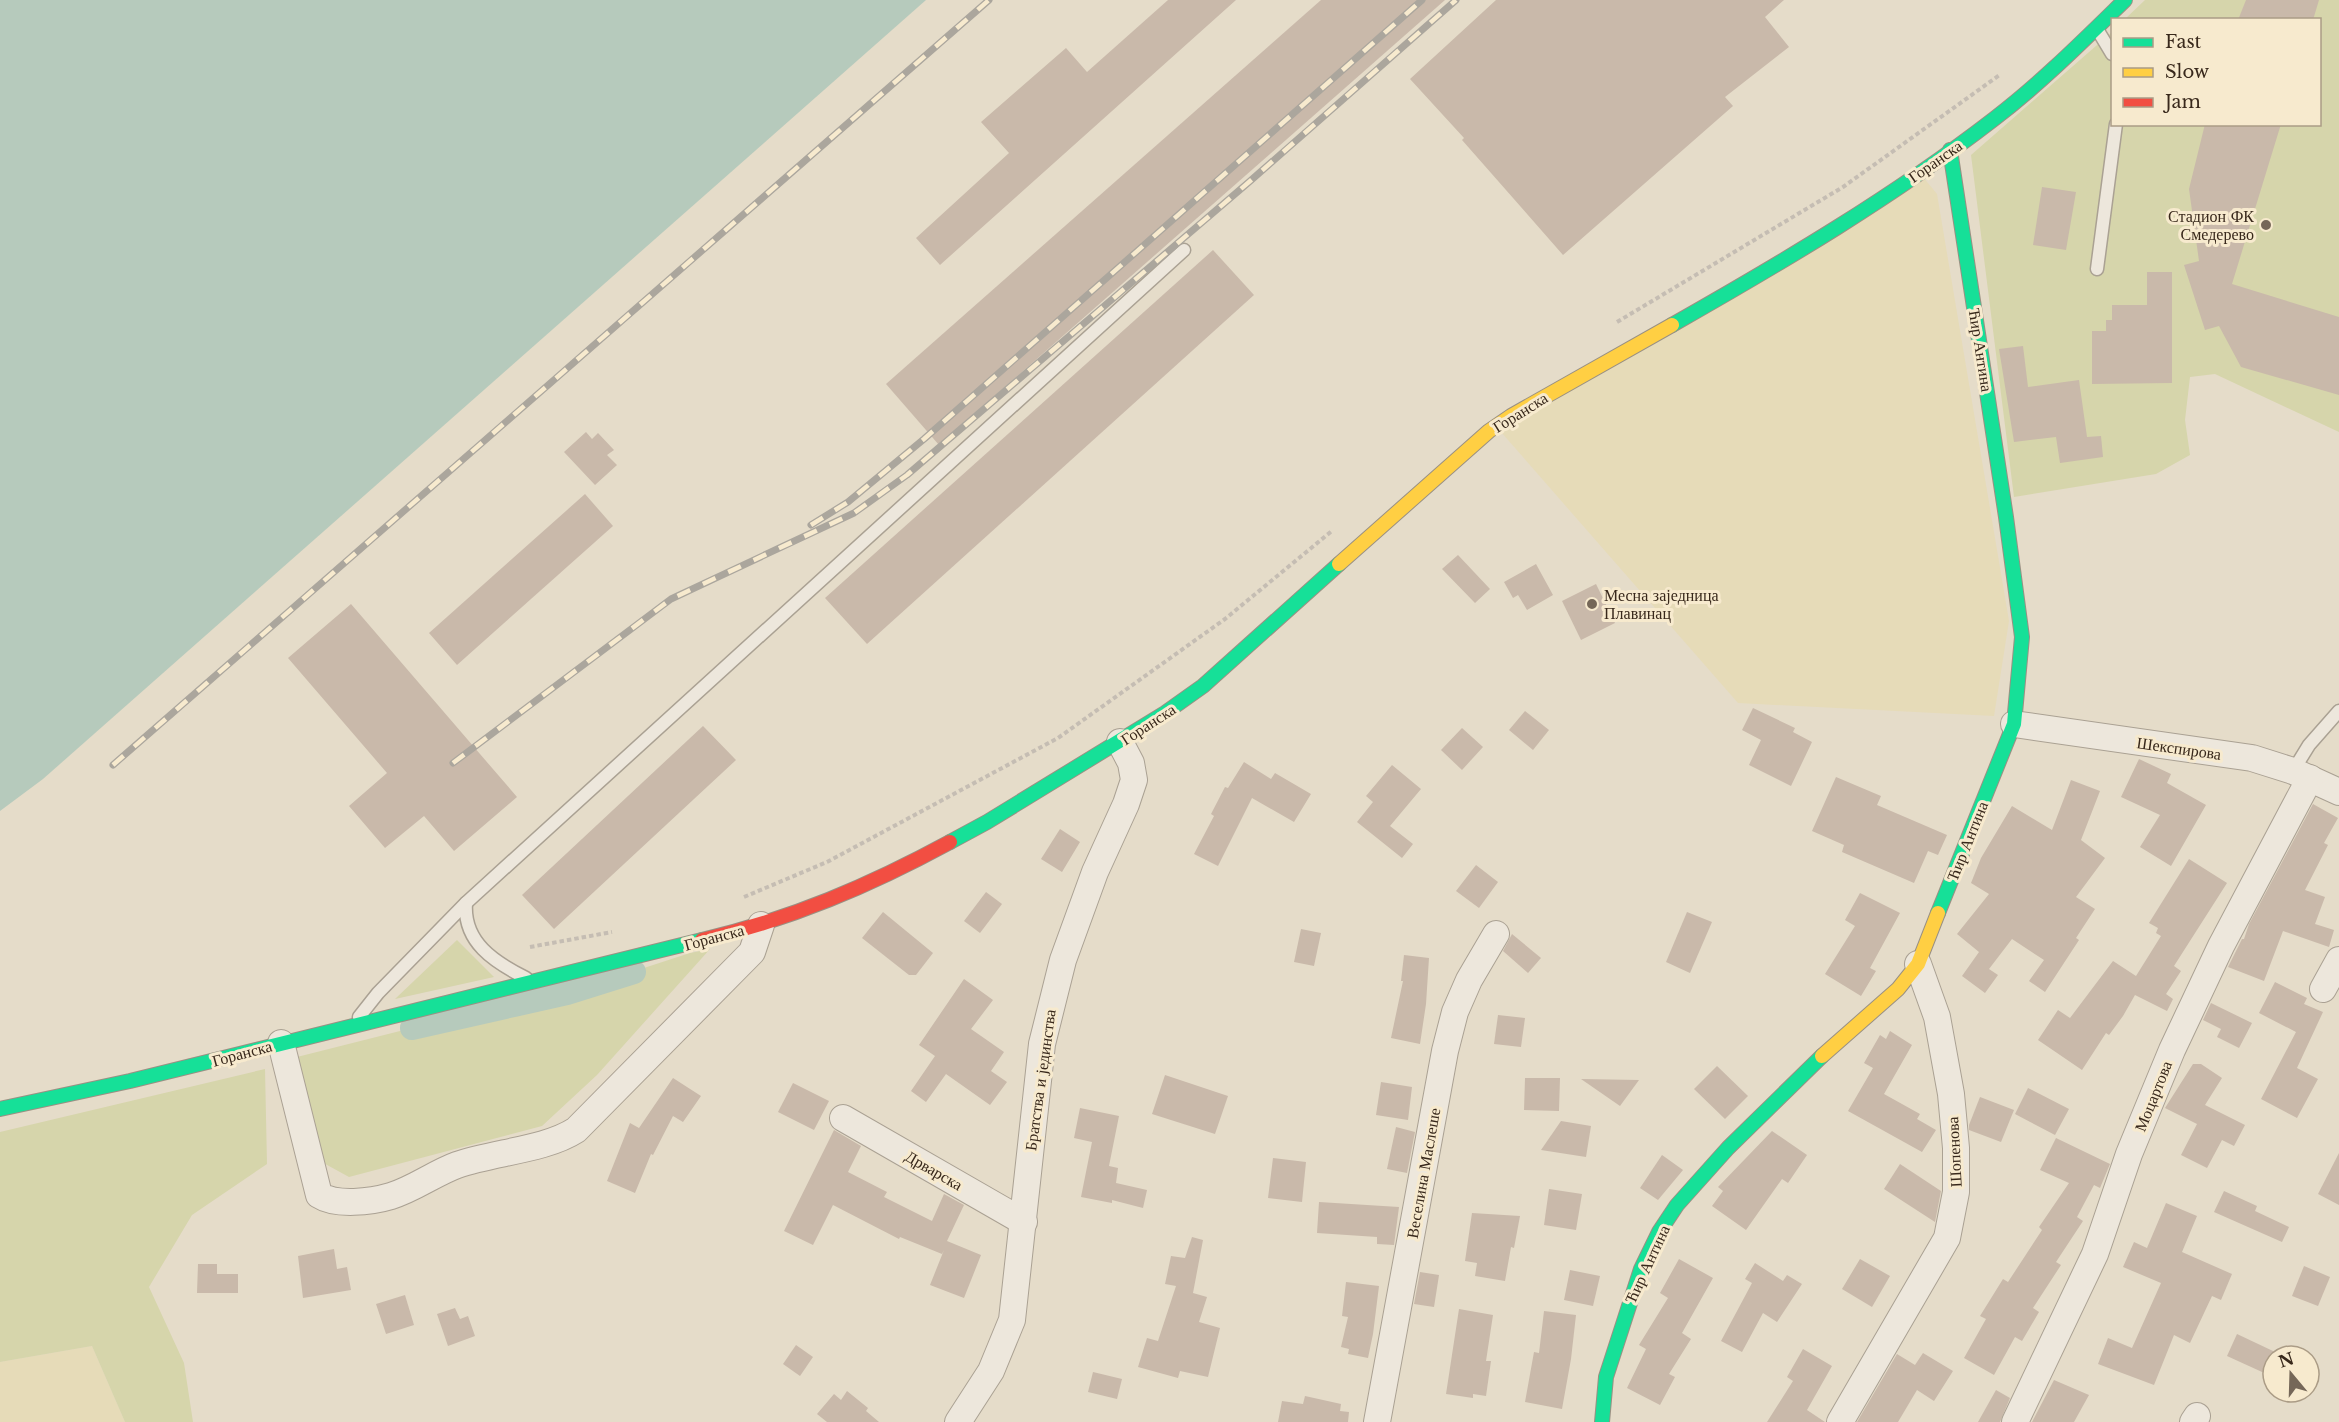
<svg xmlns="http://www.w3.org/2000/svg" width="2339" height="1422" font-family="'Libre Baskerville',serif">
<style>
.farmland{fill:#e6dbb8}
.green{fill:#d6d5ab}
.water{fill:#b6cabc}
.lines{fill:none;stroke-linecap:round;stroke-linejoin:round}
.canal{stroke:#b6cabc;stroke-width:24}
.building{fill:#c9b9aa}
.lane-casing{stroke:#aaa193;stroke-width:15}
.street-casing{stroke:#aaa193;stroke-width:28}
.fast-casing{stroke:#999083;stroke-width:16}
.slow-casing{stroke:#999083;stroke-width:16}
.jam-casing{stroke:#999083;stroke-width:16}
.path{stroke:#c5bdb3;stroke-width:4;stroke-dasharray:4.5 3;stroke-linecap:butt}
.lane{stroke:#ede7dc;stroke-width:12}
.street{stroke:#ede7dc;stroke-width:26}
.fast{stroke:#16e098;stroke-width:14}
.slow{stroke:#ffcf43;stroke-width:14}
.jam{stroke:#f24e42;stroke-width:14}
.rail-casing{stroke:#aba69d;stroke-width:7}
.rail{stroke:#f7eace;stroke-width:4.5;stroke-dasharray:14;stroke-linecap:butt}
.poi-dot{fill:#756758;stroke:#f7eace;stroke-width:2}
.labels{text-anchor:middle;stroke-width:6;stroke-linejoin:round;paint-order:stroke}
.street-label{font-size:16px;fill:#38281b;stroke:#f7eace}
.poi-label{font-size:16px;fill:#38281b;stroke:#f7eace;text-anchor:end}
</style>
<rect width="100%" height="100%" fill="#e5dcc9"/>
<!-- farmland -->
<g class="farmland">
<path d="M1923,177L1937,194L2009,621L1994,716L1738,703L1501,432Z"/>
<path d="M92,1346L125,1422H0V1362Z"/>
</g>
<!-- green -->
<g class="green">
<path d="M2145,0H2339V432L2215,374L2190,377L2185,420L2190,455L2156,474L2014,497L1971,155L2112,32V124H2320V20L2125,19Z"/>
<path d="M457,940L494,977L395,999Z"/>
<path d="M710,949L597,1075L542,1126L349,1177L318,1160L297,1057L404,1030L567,993L690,953Z"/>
<path d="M265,1069L267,1164L192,1215L149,1287L184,1363L193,1422H125L92,1346L0,1362V1132Z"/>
</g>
<!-- water -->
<path class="water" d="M0,0H926L43,779L0,811Z"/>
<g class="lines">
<!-- canal -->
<path class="canal" d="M412,1028L567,993L634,972"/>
</g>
<!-- building -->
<g class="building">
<path d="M1168,0H1236L940,265L916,238L1009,153L981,122L1066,48L1087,72Z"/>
<path d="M1321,0H1445L939,445L886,384Z"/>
<path d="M1496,0H1784L1765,17L1789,47L1725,97L1733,106L1563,255L1462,140L1464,138L1410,79Z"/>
<path d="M2246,0H2319L2313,20H2238Z"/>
<path d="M2205,124H2281L2232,284L2339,317V395L2241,367L2219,326L2205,330L2184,265L2199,261L2189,189Z"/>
<path d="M2042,187L2076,192L2066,250L2033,245Z"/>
<path d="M1213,250L1254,295L867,644L825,598Z"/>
<path d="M2147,272H2172V383L2092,384V331H2106V320H2112V305H2147Z"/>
<path d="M2023,346L2028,387L2079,380L2087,437L2101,436L2103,457L2060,463L2056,437L2014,442L1999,349Z"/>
<path d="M586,432L592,439L598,433L614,450L607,455L617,465L595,485L564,452Z"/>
<path d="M585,494L613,526L457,665L429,633Z"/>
<path d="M1458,555L1490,589L1475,603L1442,569Z"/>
<path d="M1536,564L1553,595L1527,610L1518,595L1513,598L1504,582Z"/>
<path d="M1596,584L1615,623L1581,640L1562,601Z"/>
<path d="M351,604L517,797L454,851L424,816L385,848L349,806L387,773L288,658Z"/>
<path d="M1753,708L1795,728L1793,732L1812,742L1791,786L1749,765L1761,740L1742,730Z"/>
<path d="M1525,711L1549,730L1533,750L1509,730Z"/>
<path d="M703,726L736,760L554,929L522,895Z"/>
<path d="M1462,728L1483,747L1462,770L1441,750Z"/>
<path d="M2139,759L2171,774L2167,783L2206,805L2171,866L2140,847L2160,815L2121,797Z"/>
<path d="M1244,762L1271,779L1275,773L1311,794L1294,822L1252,798L1218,866L1194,854L1214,816L1211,814L1225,787L1228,788Z"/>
<path d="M1392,765L1421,789L1390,826L1413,844L1402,858L1357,822L1373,802L1366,796Z"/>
<path d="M1836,777L1881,796L1877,805L1947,835L1938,855L1928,851L1914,883L1842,852L1844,845L1812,831Z"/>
<path d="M2071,780L2100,791L2081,840L2105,858L2076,897L2095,909L2076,938L2079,940L2045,992L2029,981L2044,960L2012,939L1989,969L1998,975L1985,993L1962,976L1979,952L1957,934L1989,894L1971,883L1981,858L2012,806L2052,830Z"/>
<path d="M2313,804L2338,818L2324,843L2328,845L2305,890L2325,897L2315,924L2334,930L2329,947L2283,931L2264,981L2228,967L2242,939H2244L2249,924Z"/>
<path d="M1060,829L1080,842L1062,872L1041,859Z"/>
<path d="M2189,859L2227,883L2174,966L2181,971L2166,994L2173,999L2167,1011L2135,995L2123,1016L2109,1035L2106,1033L2082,1070L2038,1040L2058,1010L2070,1018L2113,961L2136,976L2161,936L2156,933L2158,928L2149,923Z"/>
<path d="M1476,865L1498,882L1479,908L1456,891Z"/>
<path d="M986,892L1002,904L980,933L964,921Z"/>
<path d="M1860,893L1900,913L1870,968L1876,971L1861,996L1825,974L1855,926L1845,920Z"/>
<path d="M883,912L933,953L916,975H909L862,938Z"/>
<path d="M1687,912L1712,922L1690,973L1666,962Z"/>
<path d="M1301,929L1321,933L1314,966L1294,962Z"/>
<path d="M1512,934L1541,958L1528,973L1503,951Z"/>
<path d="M1404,955L1429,958L1426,1004L1420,1044L1391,1038L1403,981H1401Z"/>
<path d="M964,979L993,1000L971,1029L1004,1052L991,1071L1007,1082L990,1105L946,1074L926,1102L911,1091L935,1056L919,1045Z"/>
<path d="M2275,982L2307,998L2304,1004L2323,1012L2297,1068L2318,1079L2297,1118L2261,1099L2296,1032L2259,1013Z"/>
<path d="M2211,1003L2252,1023L2239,1048L2217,1037L2221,1029L2203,1020Z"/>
<path d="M1498,1015L1525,1018L1521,1047L1494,1044Z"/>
<path d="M1890,1031L1912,1045L1884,1094L1920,1114L1917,1119L1936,1130L1922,1152L1848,1111L1873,1068L1864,1063L1880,1035L1886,1039Z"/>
<path d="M2193,1064H2201L2222,1078L2205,1105L2245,1125L2234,1146L2222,1140L2207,1168L2181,1155L2197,1124L2165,1108Z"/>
<path d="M1717,1066L1748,1096L1725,1119L1694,1089Z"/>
<path d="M1165,1075L1228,1096L1215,1134L1152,1114Z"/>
<path d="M673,1078L701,1096L683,1122L673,1116L653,1155L651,1154L635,1193L607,1181L630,1123L639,1128Z"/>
<path d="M1525,1078H1560L1559,1111L1524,1110Z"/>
<path d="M1581,1079L1639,1080L1620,1106Z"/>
<path d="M1381,1082L1412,1087L1408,1120L1376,1115Z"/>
<path d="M793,1083L829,1101L814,1130L778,1112Z"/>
<path d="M2028,1088L2069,1109L2055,1135L2015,1114Z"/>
<path d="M1980,1097L2014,1110L2001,1142L1969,1130V1125Z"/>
<path d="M1080,1108L1119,1116L1109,1166L1118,1168L1116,1183L1147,1190L1143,1208L1112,1200V1203L1081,1197L1092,1142L1074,1138Z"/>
<path d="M1561,1121L1591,1126L1586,1157L1541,1150Z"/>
<path d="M1396,1127L1415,1132L1407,1173L1387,1169Z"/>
<path d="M834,1130L861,1146L848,1172L887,1192L884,1197L932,1221L944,1194L964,1205L947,1241L981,1255L964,1298L930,1285L944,1250L942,1254L900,1237L899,1239L833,1205L813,1245L784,1231Z"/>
<path d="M1772,1131L1807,1155L1788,1183L1782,1179L1746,1230L1712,1206L1723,1191L1718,1187Z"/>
<path d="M2056,1138L2110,1164L2100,1188L2094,1185L2077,1217L2083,1221L2056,1262L2061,1265L2033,1308L2039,1312L2022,1341L2015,1337L1994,1375L1964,1358L1986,1319L1980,1316L2003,1279L2008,1282L2042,1230L2039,1227L2069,1183L2040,1170Z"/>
<path d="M2339,1153V1205L2318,1194Z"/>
<path d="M1662,1155L1683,1170L1658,1200L1640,1188Z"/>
<path d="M1273,1158L1306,1162L1302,1202L1268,1198Z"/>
<path d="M1900,1164L1941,1191L1935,1222L1884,1189Z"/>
<path d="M1549,1189L1582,1194L1576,1230L1544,1225Z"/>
<path d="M2224,1191L2257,1206L2255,1211L2289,1227L2282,1242L2214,1212Z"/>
<path d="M1319,1202L1399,1207L1394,1245L1377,1244V1237L1317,1233Z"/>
<path d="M2166,1203L2197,1216L2182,1252L2232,1274L2221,1300L2212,1296L2190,1343L2174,1335L2154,1385L2098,1364L2108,1338L2132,1348L2161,1283L2123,1267L2134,1242L2147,1248Z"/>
<path d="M1472,1213L1520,1216L1514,1248L1511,1247L1505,1281L1475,1276L1477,1263L1465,1261Z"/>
<path d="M1192,1237L1203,1240L1193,1293L1207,1297L1199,1322L1220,1328L1208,1377L1180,1371L1178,1378L1138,1367L1147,1338L1158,1341L1176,1286L1165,1284L1171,1256L1185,1258Z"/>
<path d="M334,1249L337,1269L347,1267L351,1290L303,1298L298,1256Z"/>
<path d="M1679,1259L1713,1278L1682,1333L1691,1339L1669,1374L1675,1377L1660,1405L1627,1388L1646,1349L1639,1345L1668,1298L1660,1293Z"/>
<path d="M1860,1259L1890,1276L1872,1307L1842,1289Z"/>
<path d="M1755,1263L1783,1281L1787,1275L1802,1284L1777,1322L1763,1313L1742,1352L1721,1341L1752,1283L1745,1279Z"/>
<path d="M198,1264H217V1274H238V1293H197Z"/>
<path d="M2304,1266L2330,1277L2318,1306L2292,1296Z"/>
<path d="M1570,1270L1600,1276L1593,1306L1564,1300Z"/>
<path d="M1420,1272L1439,1275L1434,1307L1414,1304Z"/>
<path d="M1346,1282L1379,1286L1373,1334L1368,1358L1348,1354L1349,1349L1341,1347L1348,1317L1342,1316Z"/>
<path d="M405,1295L414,1325L386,1334L376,1304Z"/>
<path d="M455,1308L460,1319L468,1316L475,1336L448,1346L437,1314Z"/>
<path d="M1459,1309L1493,1315L1486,1361H1491L1486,1396L1473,1394V1398L1446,1394Z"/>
<path d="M1544,1311L1576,1315L1571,1359L1562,1409L1525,1402L1534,1352L1539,1353Z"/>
<path d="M2237,1334L2273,1351V1377L2227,1356Z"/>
<path d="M796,1345L813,1357L800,1376L783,1364Z"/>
<path d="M1803,1349L1832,1366L1807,1410L1825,1422H1767L1793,1381L1787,1377Z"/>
<path d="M1923,1353L1953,1371L1934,1401L1917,1390L1898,1422H1857L1897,1354L1915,1365Z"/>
<path d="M1093,1372L1122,1379L1117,1399L1088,1392Z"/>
<path d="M2054,1380L2089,1395L2074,1422H2032Z"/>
<path d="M1996,1390L2010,1398L2000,1422H1978Z"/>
<path d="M847,1391L868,1408L866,1411L879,1422H827L817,1414L834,1394L841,1400Z"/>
<path d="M1305,1396L1341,1404L1340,1411L1349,1412L1348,1422H1278L1282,1401L1303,1404Z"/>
</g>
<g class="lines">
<defs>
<g id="lane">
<path d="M2097,29L2112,54"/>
<path d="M2097,269L2116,124"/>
<path d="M2293,771L2309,745L2339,711"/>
<path d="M466,903C463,942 494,962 526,978"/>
<path d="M359,1017L378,993L466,903L1184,250"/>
</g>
<g id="street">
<path d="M2014,724L2252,758L2293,771L2339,792"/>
<path d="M2323,989L2339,960"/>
<path d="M281,1043L319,1195C336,1206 371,1202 391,1196C414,1189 435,1173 457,1165C494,1152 545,1150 576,1130L752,952L761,925"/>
<path d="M843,1118L1024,1222"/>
<path d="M958,1422L991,1371L1012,1320L1042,1044L1063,960L1095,872L1126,804L1134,780L1131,763L1120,742"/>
<path d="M1377,1422L1445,1051L1455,1012L1469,980L1496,934"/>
<path d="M1840,1422L1947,1238L1956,1192V1148L1951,1094L1937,1017L1918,964"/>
<path d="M2015,1422L2095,1254L2129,1154L2172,1050L2221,946L2310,778"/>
<path d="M2193,1422L2197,1416"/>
</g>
<g id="fast">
<path d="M1672,325C1783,262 1893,197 1994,119C2041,83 2083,41 2125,0"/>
<path d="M950,842L987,822L1165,713L1203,686L1339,564"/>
<path d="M1938,913L2014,724L2022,637L2006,517L1950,150"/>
<path d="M0,1109L130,1081L702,940"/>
<path d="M1602,1422L1606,1377L1641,1269L1659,1232L1677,1205L1728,1148L1822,1056"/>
</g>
<g id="slow">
<path d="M1339,564L1489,431L1511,416L1672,325"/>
<path d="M1822,1056L1898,989L1918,964L1938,913"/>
</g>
<path id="jam" d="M702,940C791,919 869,886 950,842"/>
</defs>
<!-- lane casing -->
<use href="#lane" class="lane-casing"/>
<!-- street casing -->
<use href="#street" class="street-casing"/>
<!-- fast casing -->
<use href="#fast" class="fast-casing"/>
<!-- slow casing -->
<use href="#slow" class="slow-casing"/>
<!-- jam casing -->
<use href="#jam" class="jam-casing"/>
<!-- path -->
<g class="path">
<path d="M1617,322L1843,187L2001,74"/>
<path d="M744,897L827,862L1058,738L1225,619L1333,530"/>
<path d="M530,947L612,932"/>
</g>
<!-- lane -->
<use href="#lane" class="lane"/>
<!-- street -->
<use href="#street" class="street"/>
<!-- fast -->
<use href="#fast" class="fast"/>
<!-- slow -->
<use href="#slow" class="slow"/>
<!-- jam -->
<use href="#jam" class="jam"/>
<defs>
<g id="rail">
<path d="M811,525L848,502L924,439L1422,0"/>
<path d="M453,763L671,599L854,513L907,475L1249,182L1456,0"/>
<path d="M113,765L989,0"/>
</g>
</defs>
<!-- rail casing -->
<use href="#rail" class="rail-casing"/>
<!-- rail -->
<use href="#rail" class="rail"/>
</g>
<!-- markers -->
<g class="poi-dot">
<circle cx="2266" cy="225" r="6"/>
<circle cx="1592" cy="604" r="6"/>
</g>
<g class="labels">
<!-- street labels -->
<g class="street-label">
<text transform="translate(1935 161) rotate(-35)" y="6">Горанска</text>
<text transform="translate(1981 350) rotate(81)" y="6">Ћир Антина</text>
<text transform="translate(1520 412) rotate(-32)" y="6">Горанска</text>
<text transform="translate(1148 724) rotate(-33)" y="6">Горанска</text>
<text transform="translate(2179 748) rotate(8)" y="6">Шекспирова</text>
<text transform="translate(1967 841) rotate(-68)" y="6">Ћир Антина</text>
<text transform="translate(714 937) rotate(-15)" y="6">Горанска</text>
<text transform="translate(242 1053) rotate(-15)" y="6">Горанска</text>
<text transform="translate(1040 1080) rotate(-82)" y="6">Братства и јединства</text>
<text transform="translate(2153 1096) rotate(-68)" y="6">Моцартова</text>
<text transform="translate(1954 1152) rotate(-93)" y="6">Шопенова</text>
<text transform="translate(934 1170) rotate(30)" y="6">Дрварска</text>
<text transform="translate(1423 1173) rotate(-80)" y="6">Веселина Маслеше</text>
<text transform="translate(1647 1264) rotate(-65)" y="6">Ћир Антина</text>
</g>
<!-- poi labels -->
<g class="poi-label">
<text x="2254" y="222">Стадион ФК<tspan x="2254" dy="18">Смедерево</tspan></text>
<text x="1604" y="601" text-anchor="start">Месна заједница<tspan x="1604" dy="18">Плавинац</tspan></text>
</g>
</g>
<!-- legend -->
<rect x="2111" y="18" width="210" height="108" fill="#f7eace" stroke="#ab9c86" stroke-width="1.5"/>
<rect x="2123" y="38" width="30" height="9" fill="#16e098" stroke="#ab9c86" stroke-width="1.5"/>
<text x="2165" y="48" font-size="18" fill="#38281b">Fast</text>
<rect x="2123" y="68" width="30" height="9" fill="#ffcf43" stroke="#ab9c86" stroke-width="1.5"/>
<text x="2165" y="78" font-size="18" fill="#38281b">Slow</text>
<rect x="2123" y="98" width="30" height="9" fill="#f24e42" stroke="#ab9c86" stroke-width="1.5"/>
<text x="2165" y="108" font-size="18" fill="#38281b">Jam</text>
<!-- north arrow -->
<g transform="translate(2291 1374) rotate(341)"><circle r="28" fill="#f7eace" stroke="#ab9c86" stroke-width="1.5"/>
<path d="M0-4.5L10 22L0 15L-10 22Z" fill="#756758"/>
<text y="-9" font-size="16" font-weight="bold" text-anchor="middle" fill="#38281b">N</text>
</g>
</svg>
